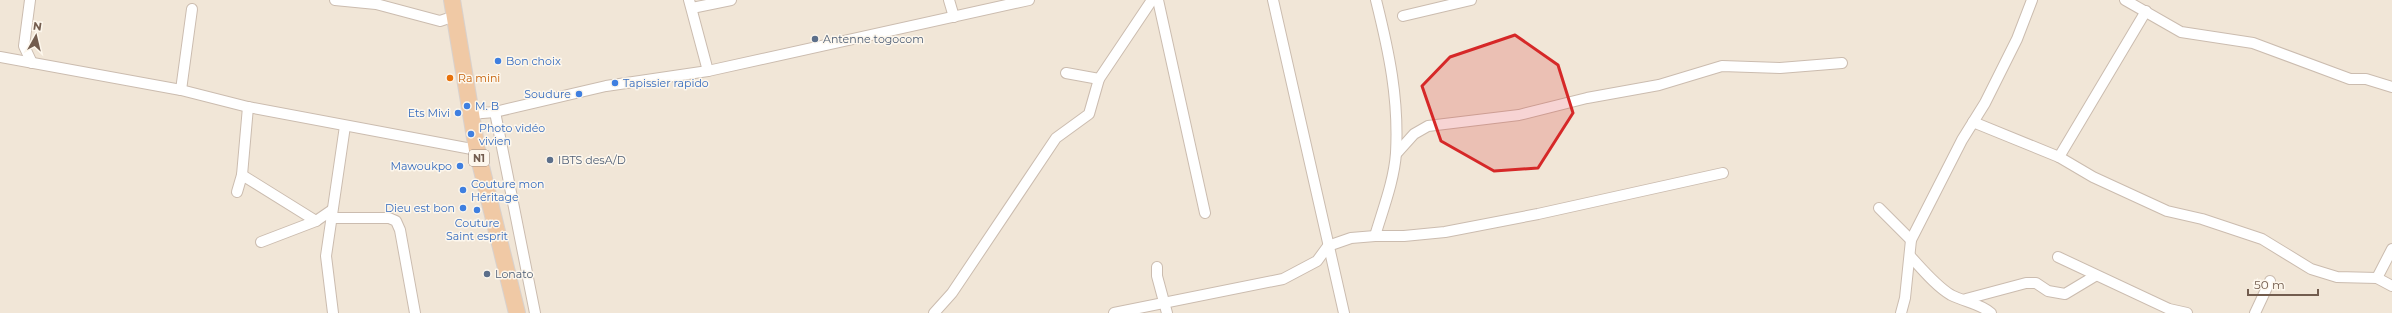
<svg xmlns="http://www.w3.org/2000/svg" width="2392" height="313" font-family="Montserrat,sans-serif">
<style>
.residential{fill:#f1e6d7}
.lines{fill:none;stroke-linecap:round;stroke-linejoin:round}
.minor-casing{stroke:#cbbcaf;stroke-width:12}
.trunk-casing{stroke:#d8d1cd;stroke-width:18}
.minor{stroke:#fff;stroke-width:10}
.trunk{stroke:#f0c9a5;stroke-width:16}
.marked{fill:#d62828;fill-opacity:0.2;stroke:#d62828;stroke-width:3;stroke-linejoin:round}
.service-dot{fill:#5c6f8a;stroke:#fdf7ed;stroke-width:1.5}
.shop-dot{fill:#3f7fe0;stroke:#fdf7ed;stroke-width:1.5}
.food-dot{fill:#e8710a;stroke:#fdf7ed;stroke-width:1.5}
.labels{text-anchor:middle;stroke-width:3;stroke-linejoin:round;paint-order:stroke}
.shield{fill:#fdf7ed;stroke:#9c8a7e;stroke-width:1}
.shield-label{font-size:10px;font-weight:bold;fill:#725c4e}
.service-label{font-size:11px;fill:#4e5e75;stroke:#fdf7ed;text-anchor:start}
.shop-label{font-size:11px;fill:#366cbe;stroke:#fdf7ed;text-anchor:start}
.food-label{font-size:11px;fill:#c56008;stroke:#fdf7ed;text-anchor:start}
</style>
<rect width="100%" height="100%" fill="#faf3e8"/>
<!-- residential -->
<rect class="residential" x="0" y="0" width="2392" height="313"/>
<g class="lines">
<defs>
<g id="minor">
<path d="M30,0L24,46L32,63"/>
<path d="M335,0L376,4L440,21L455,16"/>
<path d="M689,0L708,71"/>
<path d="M949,0L954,17"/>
<path d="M1158,0L1205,213"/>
<path d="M1273,0L1344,313"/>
<path d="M2125,0L2181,32L2253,43L2350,79H2366L2392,87"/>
<path d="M692,8L731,0"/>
<path d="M1403,16L1471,0"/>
<path d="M0,57L181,90L248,107L477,150"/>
<path d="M1066,73L1099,79"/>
<path d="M181,90L192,9"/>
<path d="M495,112L535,313"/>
<path d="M470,114L495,112L606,86L708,71L1029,0"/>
<path d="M1973,122L2059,157L2093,177L2167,211L2202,219L2262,239L2311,269L2337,277L2377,278L2392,286"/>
<path d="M1396,154L1414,134L1428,126L1519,115L1587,98L1659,85L1722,66L1780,68L1842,63"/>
<path d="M2059,157L2146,11"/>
<path d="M242,175L316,221"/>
<path d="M237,192L242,175L248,107"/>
<path d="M1879,208L1911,240"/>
<path d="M331,218H389L396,221L400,230L415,313"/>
<path d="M1375,236C1383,209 1394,181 1396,153C1399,99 1389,52 1376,0"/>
<path d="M261,242L316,221L332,210"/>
<path d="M1910,256C1922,269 1936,286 1951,295C1965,302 1979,303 1991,313"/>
<path d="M2058,257L2169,309L2187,313"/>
<path d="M1157,267V276L1167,313"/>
<path d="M2377,278L2392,249"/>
<path d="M1966,299L2026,283H2036L2048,291L2065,294L2095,276"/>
<path d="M333,313L326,256L345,126"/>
<path d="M934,313L952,293L1056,138L1089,114L1099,79L1152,0"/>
<path d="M1114,313L1283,279L1317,261L1328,246L1351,238L1375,236H1404L1445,232L1538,214L1723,173"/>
<path d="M1901,313L1905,298L1911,240L1962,140L1985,103L2017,39L2032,0"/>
<path d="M2255,313L2270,281"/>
</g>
<path id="trunk" d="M452,0L477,150L517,313"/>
</defs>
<!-- minor casing -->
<use href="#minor" class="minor-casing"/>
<!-- trunk casing -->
<use href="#trunk" class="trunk-casing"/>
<!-- minor -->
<use href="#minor" class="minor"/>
<!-- trunk -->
<use href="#trunk" class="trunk"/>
</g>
<!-- marked area -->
<path class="marked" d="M1515,35L1558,65L1573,113L1538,168L1494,171L1441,141L1422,86L1450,57Z"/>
<!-- markers -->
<g class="service-dot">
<circle cx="815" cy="39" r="4"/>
<circle cx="550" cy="160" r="4"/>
<circle cx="487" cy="274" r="4"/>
</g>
<g class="shop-dot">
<circle cx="498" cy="61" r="4"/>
<circle cx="615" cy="83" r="4"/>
<circle cx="579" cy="94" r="4"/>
<circle cx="467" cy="106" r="4"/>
<circle cx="458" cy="113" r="4"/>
<circle cx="471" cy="134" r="4"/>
<circle cx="460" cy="166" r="4"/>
<circle cx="463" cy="190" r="4"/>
<circle cx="463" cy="208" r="4"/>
<circle cx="477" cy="210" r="4"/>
</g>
<circle class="food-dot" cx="450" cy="78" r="4"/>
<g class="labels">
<!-- shield labels -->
<rect class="shield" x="469" y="150" width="20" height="16" rx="3"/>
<g class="shield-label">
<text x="479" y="162">N1</text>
</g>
<!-- service labels -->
<g class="service-label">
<text x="823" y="43">Antenne togocom</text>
<text x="558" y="164">IBTS desA/D</text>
<text x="495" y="278">Lonato</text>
</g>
<!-- shop labels -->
<g class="shop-label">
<text x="506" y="65">Bon choix</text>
<text x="623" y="87">Tapissier rapido</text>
<text x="571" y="98" text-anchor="end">Soudure</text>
<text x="475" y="110">M. B</text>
<text x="450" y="117" text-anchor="end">Ets Mivi</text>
<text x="479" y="132">Photo vidéo<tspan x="479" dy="13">vivien</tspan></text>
<text x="452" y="170" text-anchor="end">Mawoukpo</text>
<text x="471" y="188">Couture mon<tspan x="471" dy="13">Héritage</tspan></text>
<text x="455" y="212" text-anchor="end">Dieu est bon</text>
<text x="477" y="227" text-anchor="middle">Couture<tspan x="477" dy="13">Saint esprit</tspan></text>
</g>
<!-- food labels -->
<g class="food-label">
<text x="458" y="82">Ra mini</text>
</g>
</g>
<!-- north arrow -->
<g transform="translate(36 36) rotate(8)" stroke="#fdf7ed" stroke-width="3" paint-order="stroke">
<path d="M0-3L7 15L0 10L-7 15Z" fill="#725c4e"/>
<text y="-6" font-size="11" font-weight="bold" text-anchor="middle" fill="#725c4e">N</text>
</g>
<!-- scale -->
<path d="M2248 289v6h70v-6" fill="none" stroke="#725c4e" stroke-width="2"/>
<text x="2254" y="289" font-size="12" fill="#725c4e" stroke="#fdf7ed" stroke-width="3" paint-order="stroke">50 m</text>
</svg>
